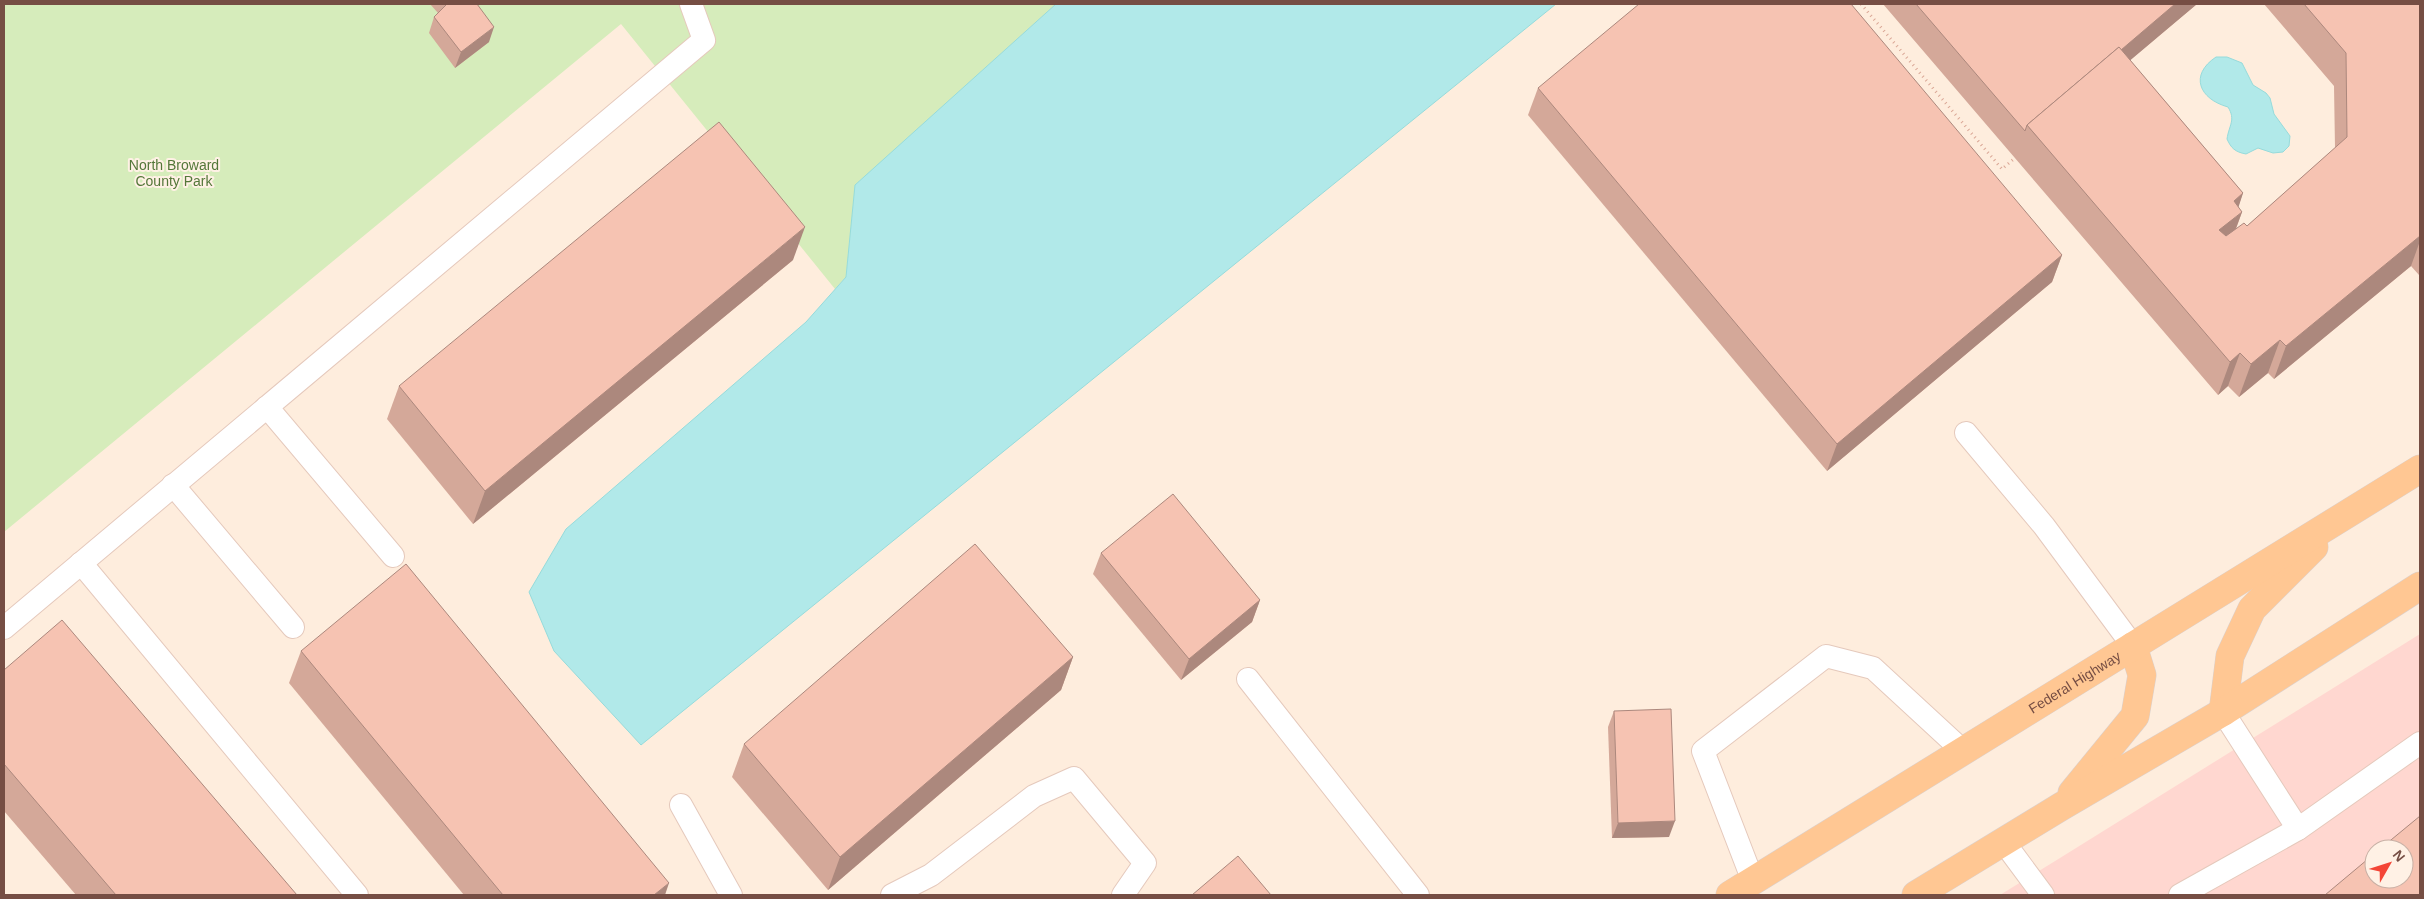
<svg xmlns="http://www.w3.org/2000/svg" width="2424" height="899" font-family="Arial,sans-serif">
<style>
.commercial{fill:#ffd7d0;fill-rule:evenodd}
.green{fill:#d6ecbb}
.water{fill:#b1e9e9;stroke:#96dbdb}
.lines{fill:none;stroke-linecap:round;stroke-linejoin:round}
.lane-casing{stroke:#e5c9bc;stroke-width:24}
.primary-casing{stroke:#dbd1ce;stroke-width:29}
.path{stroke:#daa796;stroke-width:3;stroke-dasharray:1 4;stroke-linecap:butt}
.lane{stroke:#fff;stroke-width:22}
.primary{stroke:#ffc793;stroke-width:28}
.wall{fill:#d4a899}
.shaded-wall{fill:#ac887d}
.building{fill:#f6c3b2;stroke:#ac887d}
.labels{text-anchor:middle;stroke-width:4;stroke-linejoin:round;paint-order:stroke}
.park-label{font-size:14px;fill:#547739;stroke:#fff1e5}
.street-label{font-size:14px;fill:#764e44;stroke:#fff1e5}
</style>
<rect width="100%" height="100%" fill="#feeddd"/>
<!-- commercial -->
<path class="commercial" d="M2420,634V895H2000L2060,858ZM2374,849H2404V879H2374Z"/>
<!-- green -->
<path class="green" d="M4,4H1056L856,185L846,277L835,289L621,24L4,532Z"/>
<!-- water -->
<g class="water">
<path d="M1056,4H1556L641,745L554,651L529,592L566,529L806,322L846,277L855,185Z"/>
<path d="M2216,57H2227L2242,63L2253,85L2266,93L2270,98L2274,114L2290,136L2289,146L2283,152L2273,153L2258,148L2246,154C2235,152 2231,148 2227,139C2229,125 2236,120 2228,107C2199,99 2189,75 2216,57Z"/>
</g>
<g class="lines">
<defs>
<g id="lane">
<path d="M267,407L393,556"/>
<path d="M1966,433L2044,526L2133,646"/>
<path d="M173,485L293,627"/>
<path d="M81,563L357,895"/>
<path d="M4,628L704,40L691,4"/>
<path d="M1248,679L1418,895"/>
<path d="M2223,712L2298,829"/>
<path d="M681,805L731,895"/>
<path d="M2003,841L2043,895"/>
<path d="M1753,881L1703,751L1826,656L1873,668L1963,751"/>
<path d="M892,895L931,875L1034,796L1074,778L1145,863L1123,895"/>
<path d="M2180,895L2298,829L2420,743"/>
</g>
<g id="primary">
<path d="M2223,712L2230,656L2252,609L2314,547"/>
<path d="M2072,793L2135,716L2142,675L2133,646"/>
<path id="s1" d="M1730,895L2420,469"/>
<path d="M1916,895L2062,806L2223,712L2420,586"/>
</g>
</defs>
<!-- lane casing -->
<use href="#lane" class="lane-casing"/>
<!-- primary casing -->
<use href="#primary" class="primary-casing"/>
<!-- path -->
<path class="path" d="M1861,4L2002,169L2015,158"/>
<!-- lane -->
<use href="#lane" class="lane"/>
<!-- primary -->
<use href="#primary" class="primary"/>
</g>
<!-- wall -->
<g class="wall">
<path d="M430,4H477L489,42L455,68L429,33L434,17L438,13Z"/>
<path d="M1883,4H2197L2130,60L2243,193L2238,207L2242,212L2236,229L2247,226L2335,148L2334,86L2264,4H2420V274L2419,275L2411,266L2274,379L2268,373L2239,397L2228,386L2218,395Z"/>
<path d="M1538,88L2062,255L2052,282L1827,471L1528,115Z"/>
<path d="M793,260L473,524L387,419L399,386Z"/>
<path d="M1101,553L1260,600L1252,622L1181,680L1093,574Z"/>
<path d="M301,651L665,895H464L289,683Z"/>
<path d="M1073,657L1061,690L828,890L732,777L744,744Z"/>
<path d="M4,670L297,895H76L4,811Z"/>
<path d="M1614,711L1669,837L1612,838L1608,727Z"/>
</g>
<!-- shaded-wall -->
<g class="shaded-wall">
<path d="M2175,4H2197L2038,138L2029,128Z"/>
<path d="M494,27L489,42L455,68L461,52Z"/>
<path d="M2243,193L2235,218L2242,212L2230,244L2219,230L2234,201Z"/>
<path d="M805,227L793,260L473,524L485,491Z"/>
<path d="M2420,236V241L2411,266L2274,379L2286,346Z"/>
<path d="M2062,255L2052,282L1827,471L1837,444Z"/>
<path d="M2280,340L2268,373L2239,397L2251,364Z"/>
<path d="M2240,353L2228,386L2218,395L2230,362Z"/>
<path d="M1260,600L1252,622L1181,680L1189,659Z"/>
<path d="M1073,657L1061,690L828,890L840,857Z"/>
<path d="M1675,821L1669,837L1612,838L1618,823Z"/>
<path d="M669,883L665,895H654Z"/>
</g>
<!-- building -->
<g class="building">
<path d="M447,4H477L494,27L461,52L434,17Z"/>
<path d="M1639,4H1851L2062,255L1837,444L1538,88Z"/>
<path d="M1916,4H2175L2121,50L2119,47L2027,125L2025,131Z"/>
<path d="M2304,4H2420V236L2286,346L2280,340L2251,364L2240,353L2230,362L2027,125L2119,47L2243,193L2234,201L2242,212L2219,230L2226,236L2244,223L2247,226L2347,137L2346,53Z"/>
<path d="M719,122L805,227L485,491L399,386Z"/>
<path d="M1173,494L1260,600L1189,659L1101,553Z"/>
<path d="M975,544L1073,657L840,857L744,744Z"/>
<path d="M406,564L669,883L654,895H503L301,651Z"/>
<path d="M62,620L297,895H116L4,764V670Z"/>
<path d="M1671,709L1675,821L1618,823L1614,711Z"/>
<path d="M2420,816V895H2325L2374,854V879H2404V849H2380Z"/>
<path d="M1238,856L1271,895H1192Z"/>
</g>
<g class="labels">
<!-- park labels -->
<g class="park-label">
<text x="174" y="170">North Broward<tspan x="174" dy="16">County Park</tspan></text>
</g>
<!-- street labels -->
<g class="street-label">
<text dy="5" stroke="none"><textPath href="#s1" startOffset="405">Federal Highway</textPath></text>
</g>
</g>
<!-- border -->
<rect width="2424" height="899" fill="none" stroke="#764e44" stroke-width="10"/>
<!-- north arrow -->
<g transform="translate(2389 864) rotate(51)"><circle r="24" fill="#fff1e5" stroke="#c8b0a5"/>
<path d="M0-4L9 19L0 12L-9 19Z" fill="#f44536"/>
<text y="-8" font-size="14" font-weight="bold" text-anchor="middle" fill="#764e44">N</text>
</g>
</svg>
